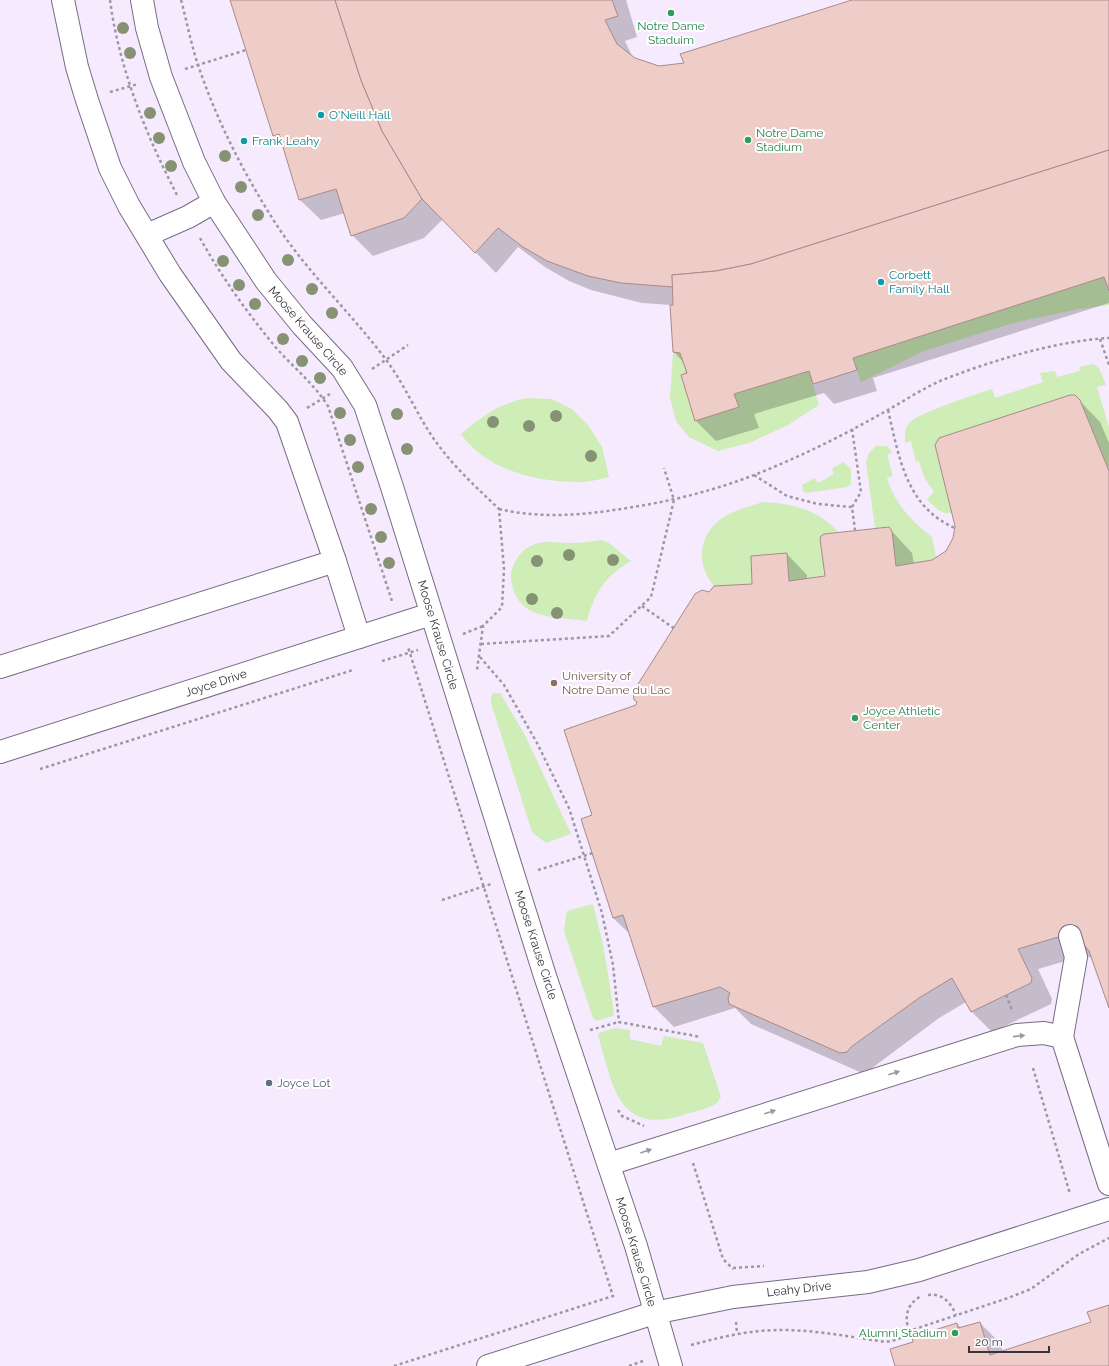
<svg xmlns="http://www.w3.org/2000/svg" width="1109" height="1366" font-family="Raleway,sans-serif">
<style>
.built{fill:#f6eafe}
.green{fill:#cfedb7}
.shadow{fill:#0003}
.building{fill:#eeccc8;stroke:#aa8a88}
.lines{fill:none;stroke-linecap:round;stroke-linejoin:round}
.minor-casing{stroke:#796b82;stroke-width:24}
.path{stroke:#9d98a0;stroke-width:2.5;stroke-dasharray:3 3;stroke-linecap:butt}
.minor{stroke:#fff;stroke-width:22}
.tree{fill:#859274}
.oneway{fill:#9c989e}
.leisure-dot{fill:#2e9e5b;stroke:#fff;stroke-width:1.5}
.culture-dot{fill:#0f9aa8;stroke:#fff;stroke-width:1.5}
.education-dot{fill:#8d6e63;stroke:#fff;stroke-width:1.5}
.service-dot{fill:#5c6f8a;stroke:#fff;stroke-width:1.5}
.labels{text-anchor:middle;stroke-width:4;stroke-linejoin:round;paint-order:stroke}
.leisure-label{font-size:12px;fill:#27864d;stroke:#fff;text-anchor:start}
.culture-label{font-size:12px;fill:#0d838f;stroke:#fff;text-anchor:start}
.street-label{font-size:12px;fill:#38323c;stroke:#fff}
.education-label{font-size:12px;fill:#785e54;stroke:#fff;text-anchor:start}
.service-label{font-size:12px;fill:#4e5e75;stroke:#fff;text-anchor:start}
</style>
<rect width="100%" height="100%" fill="#faf6fc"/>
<!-- built -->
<rect class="built" x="0" y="0" width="1109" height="1366"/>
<!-- green -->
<g class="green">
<path d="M1104,277L1109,292V305L1079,309L1013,323L924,351L861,382L853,358Z"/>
<path d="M673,352L680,353L687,373L681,375L695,421L739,407L734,394L809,371L819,405L788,425L749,443L718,451L689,437L676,421L670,398Z"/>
<path d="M1093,364L1099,368L1106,385L1097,387L1109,427V466L1107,467L1070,395L939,438L953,513C940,515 935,507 927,499L934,492L924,477L919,461L916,462L911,441L905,443C905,436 904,429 909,423C917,413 977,394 992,389L995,398L1043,382L1040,373L1055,371L1057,377L1080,371L1079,367Z"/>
<path d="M526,398L552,399L572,409L588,425L602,447L609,477C600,479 590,482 581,482C539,483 487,471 461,434C484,415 497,405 526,398Z"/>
<path d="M876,446H887L892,452L887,455L893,476L887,478C895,504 911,521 932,537L936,557L932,560L896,566L891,529L875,528L866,462L869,453Z"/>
<path d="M843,462L851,469V484L847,487L806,493L803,491L802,485L815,478L818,483L834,474L832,469Z"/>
<path d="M763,502C790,503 820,510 838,532L824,534L820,539L825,576L789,581L787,553L752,556V584L714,586C694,562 699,531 727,515C738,509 751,506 763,502Z"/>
<path d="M602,540L609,543L631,561C605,577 595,591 587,621C553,616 516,621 511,578C510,567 519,552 529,547C541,539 557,543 571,543C581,543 591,541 602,540Z"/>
<path d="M493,693H500L525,735L571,834L546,843L532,832L491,703V697Z"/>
<path d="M593,904L603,944L614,1012L613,1016L597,1021L593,1018L564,931L567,911Z"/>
<path d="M615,1028L630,1030V1039L661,1046L664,1036L703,1043L721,1097C719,1099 718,1103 715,1104C709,1109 691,1112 683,1115C617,1136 613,1084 598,1036L599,1033Z"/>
</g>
<!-- shadow -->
<g class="shadow">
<path d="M231,0H626L637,37L625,41L633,58L659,67L685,64L856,0H1109V303L873,378L877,391L834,404L824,393L754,414L759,428L716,441L695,420L684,363L674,352L671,305L642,303L591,290L569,281L545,267L518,247L496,273L443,219L424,238L373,256L352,235L345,213L321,220L300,200L284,146L274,136Z"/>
<path d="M1075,396L1100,422L1109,443V1007L1091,957L1076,958L1038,969L1052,999L1051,1004L992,1032L972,1012L966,1002L939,1018L872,1068L867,1073H862L751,1024L735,1008L674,1027L654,1007L631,935L613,918L593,816L636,706L710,594L754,585L787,554L807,575V579L826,576L889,528L912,553L914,564L932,561L946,552Z"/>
<path d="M1109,1306V1366H896L915,1343L957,1324L961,1328L980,1323L1000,1343L1003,1352L1092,1323Z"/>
</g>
<!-- building -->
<g class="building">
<path d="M230,0H335L361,80L382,131L422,199L404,218L351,236L336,189L299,200L279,134L273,136Z"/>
<path d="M335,0H612L618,16L605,20L617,44L635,58L659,66L684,63L680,54L852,0H1109V150L751,264L716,271L672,275L673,287L621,283L588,276L547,261L523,247L498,228L475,253L422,199L382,131L361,80Z"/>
<path d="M1109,150V291L1104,277L853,358L857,370L813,384L809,371L734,394L739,407L695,421L681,375L687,373L680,353L673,352L670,305H673L672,275L716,271L751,264Z"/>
<path d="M1070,395H1075L1080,400L1109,471V1008L1089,951L1081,941L1070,936L1055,938L1018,949L1032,978L1031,983L971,1012L952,978L919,998L851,1047L847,1052L840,1053L729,1004L728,998L730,993L720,987L653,1007L623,915L613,918L581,819L592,815L564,730L636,705L637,702L634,700L633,692L695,594L702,590L709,592L714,586L752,584L751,556L787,553L789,581L825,576L820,539L821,536L824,534L889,527L892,531L896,566L932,560L946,551L953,538L955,526L935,445L939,438Z"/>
<path d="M1109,1305V1366H895L890,1349L913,1342L912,1337L957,1323L958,1328L980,1322L990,1355L1091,1322L1087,1312Z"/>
</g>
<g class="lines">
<defs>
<g id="minor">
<path d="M142,0L147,28L161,77L194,162L214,202L266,281L302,325L342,368L365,405L392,487L545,976L636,1246L671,1366"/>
<path d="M147,235L188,217L214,202"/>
<path d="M335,561L359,637"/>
<path d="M0,667L335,561L287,422L278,410L231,361L170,274L129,206L110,168L87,100L77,67L63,0"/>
<path d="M0,752L431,614"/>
<path d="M1062,1037L1076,957L1070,936"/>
<path d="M609,1164L1017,1035L1044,1033L1062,1037L1109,1184"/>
<path d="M488,1366L654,1313L733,1297L868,1282L919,1270L1109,1209"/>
</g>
</defs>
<!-- minor casing -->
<use href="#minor" class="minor-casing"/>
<!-- path -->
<g class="path">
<path d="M110,0C119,68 146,135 177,195"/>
<path d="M181,0C187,22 191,44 198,65C217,121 244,174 276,224C308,273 352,314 387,361C406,387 418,417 436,442C454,467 477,488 499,509L504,569L502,607L483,626L477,670"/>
<path d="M185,69L246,50"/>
<path d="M110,92L138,84"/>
<path d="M200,238C221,276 246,311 273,344C291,366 312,381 328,406L392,601"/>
<path d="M1100,339L1109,365"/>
<path d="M372,369L408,345"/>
<path d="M307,408L330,394"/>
<path d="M888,410C899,457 906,507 955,528"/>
<path d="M852,429L861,492L852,507L855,530"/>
<path d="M754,475L787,496L818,504L852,507"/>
<path d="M499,509C541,519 585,515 627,508C679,500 728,487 776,466C814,450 851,431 886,411C904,401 922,389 940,381C990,361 1056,341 1109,338"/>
<path d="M642,606L675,629"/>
<path d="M463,634L483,626"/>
<path d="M481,644L609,636L651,597L674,500L664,468"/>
<path d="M480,657L504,685L537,743L569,808L602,913L613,965L619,1022L701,1037"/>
<path d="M382,661L418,650"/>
<path d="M40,769L353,670"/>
<path d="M538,870L593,853"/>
<path d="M442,900L491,884"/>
<path d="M1006,995L1012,1010"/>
<path d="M590,1030L619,1022"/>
<path d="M1033,1068L1070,1194"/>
<path d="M618,1110L622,1116L644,1126"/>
<path d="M693,1163L723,1259L733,1269"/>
<path d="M733,1268L764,1266"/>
<path d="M928,1295C943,1293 951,1303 956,1315"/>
<path d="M736,1322L737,1333"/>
<path d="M909,1331C904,1316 907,1304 921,1296"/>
<path d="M691,1345C714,1339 737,1333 760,1331C802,1327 844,1336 886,1342C896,1340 902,1339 909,1331L1008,1298L1031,1289L1079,1254L1109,1238"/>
<path d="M394,1366L613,1296L408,647"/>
<path d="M629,1366L643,1361"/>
</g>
<!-- minor -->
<use href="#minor" class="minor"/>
</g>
<!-- trees -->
<g class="tree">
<circle cx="123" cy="28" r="6"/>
<circle cx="130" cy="53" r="6"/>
<circle cx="150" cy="113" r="6"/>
<circle cx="159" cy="138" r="6"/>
<circle cx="225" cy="156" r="6"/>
<circle cx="171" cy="166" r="6"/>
<circle cx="241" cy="187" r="6"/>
<circle cx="258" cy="215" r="6"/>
<circle cx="288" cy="260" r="6"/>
<circle cx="223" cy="261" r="6"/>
<circle cx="239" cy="285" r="6"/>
<circle cx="312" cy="289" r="6"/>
<circle cx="255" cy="304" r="6"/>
<circle cx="332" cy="313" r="6"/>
<circle cx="283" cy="339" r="6"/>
<circle cx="302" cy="361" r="6"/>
<circle cx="320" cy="378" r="6"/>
<circle cx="340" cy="413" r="6"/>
<circle cx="397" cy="414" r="6"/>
<circle cx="556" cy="416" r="6"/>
<circle cx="493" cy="422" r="6"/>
<circle cx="529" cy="426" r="6"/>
<circle cx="350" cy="440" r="6"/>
<circle cx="407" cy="449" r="6"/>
<circle cx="591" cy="456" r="6"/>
<circle cx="358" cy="467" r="6"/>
<circle cx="371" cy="509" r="6"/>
<circle cx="381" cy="537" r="6"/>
<circle cx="569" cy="555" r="6"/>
<circle cx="613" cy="560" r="6"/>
<circle cx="537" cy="561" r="6"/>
<circle cx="389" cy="563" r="6"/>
<circle cx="532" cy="599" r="6"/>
<circle cx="557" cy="613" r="6"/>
</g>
<!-- one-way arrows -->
<defs><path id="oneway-solid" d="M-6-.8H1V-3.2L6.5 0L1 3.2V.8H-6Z"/></defs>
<g class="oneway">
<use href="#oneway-solid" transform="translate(1019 1036) rotate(-6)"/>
<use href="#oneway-solid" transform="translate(894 1073) rotate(-17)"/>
<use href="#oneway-solid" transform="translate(770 1112) rotate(-17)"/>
<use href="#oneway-solid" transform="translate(646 1151) rotate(-19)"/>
</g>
<!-- markers -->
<g class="leisure-dot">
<circle cx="671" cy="13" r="4"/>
<circle cx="748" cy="140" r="4"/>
<circle cx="855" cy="718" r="4"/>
<circle cx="955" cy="1333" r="4"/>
</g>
<g class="culture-dot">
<circle cx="321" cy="115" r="4"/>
<circle cx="244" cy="141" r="4"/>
<circle cx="881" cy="282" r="4"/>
</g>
<circle class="education-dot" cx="554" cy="683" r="4"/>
<circle class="service-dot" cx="269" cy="1083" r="4"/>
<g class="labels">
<!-- leisure labels -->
<g class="leisure-label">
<text x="671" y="30" text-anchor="middle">Notre Dame<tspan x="671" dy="14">Staduim</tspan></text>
<text x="756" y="137">Notre Dame<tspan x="756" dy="14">Stadium</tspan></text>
<text x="863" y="715">Joyce Athletic<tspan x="863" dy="14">Center</tspan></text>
<text x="947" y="1337" text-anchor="end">Alumni Stadium</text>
</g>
<!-- culture labels -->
<g class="culture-label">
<text x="329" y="119">O'Neill Hall</text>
<text x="252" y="145">Frank Leahy</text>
<text x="889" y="279">Corbett<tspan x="889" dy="14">Family Hall</tspan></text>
</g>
<!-- street labels -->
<g class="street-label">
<text transform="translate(308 331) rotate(49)" y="4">Moose Krause Circle</text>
<text transform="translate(438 635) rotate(73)" y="4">Moose Krause Circle</text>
<text transform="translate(216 683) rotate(-18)" y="4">Joyce Drive</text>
<text transform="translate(536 945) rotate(72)" y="4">Moose Krause Circle</text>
<text transform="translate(636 1252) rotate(73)" y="4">Moose Krause Circle</text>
<text transform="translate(799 1289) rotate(-6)" y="4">Leahy Drive</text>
</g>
<!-- education labels -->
<g class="education-label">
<text x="562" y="680">University of<tspan x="562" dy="14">Notre Dame du Lac</tspan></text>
</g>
<!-- service labels -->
<g class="service-label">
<text x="277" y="1087">Joyce Lot</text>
</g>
</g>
<!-- scale -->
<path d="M969 1346v6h80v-6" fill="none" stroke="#38323c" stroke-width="2"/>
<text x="975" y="1346" font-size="12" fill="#38323c" stroke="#ffffff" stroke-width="3" paint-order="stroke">20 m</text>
</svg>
